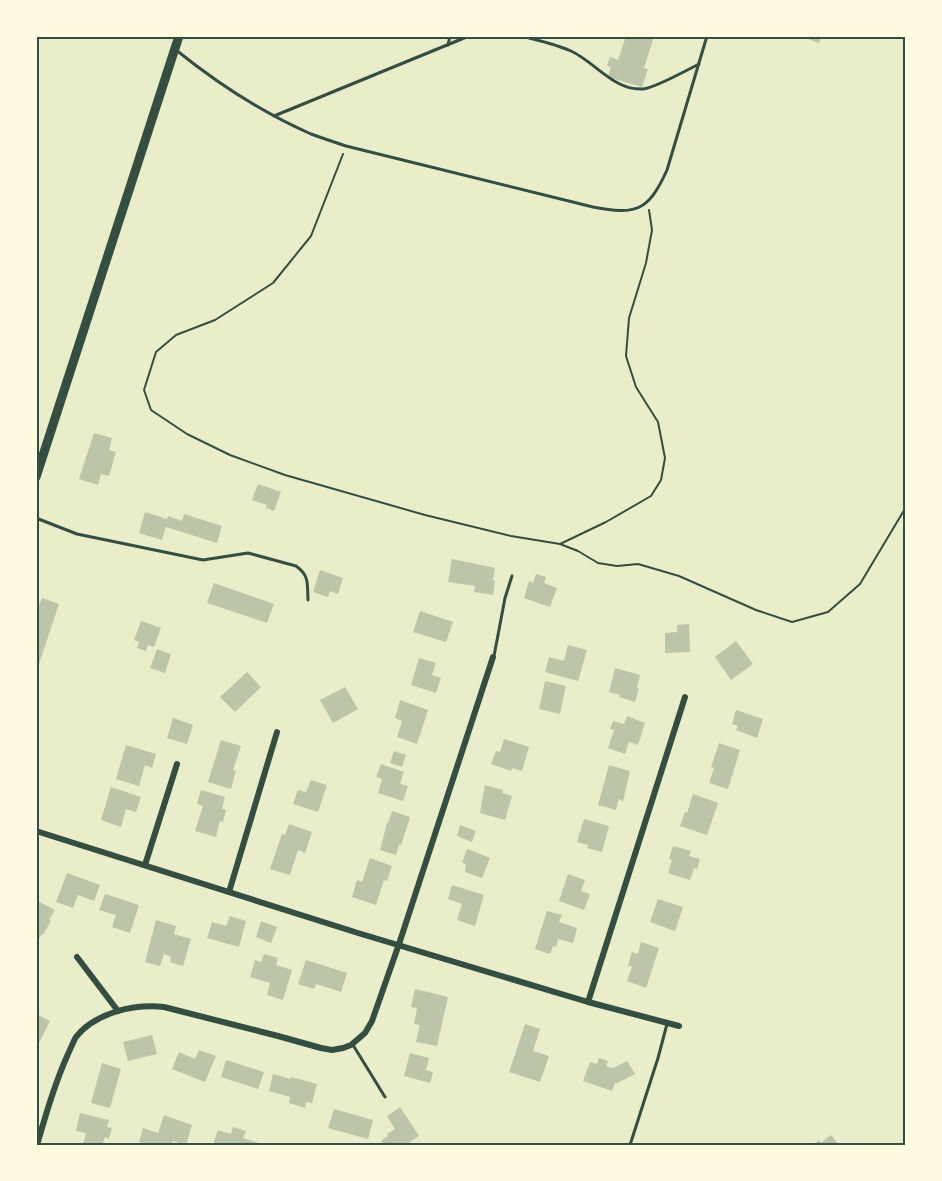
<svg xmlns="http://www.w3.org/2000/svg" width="942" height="1181" font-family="'Roboto Condensed',sans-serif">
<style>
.building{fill:#bcc5a7}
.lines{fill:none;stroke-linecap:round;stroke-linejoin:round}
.path{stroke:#344e41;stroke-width:2}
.service{stroke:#344e41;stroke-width:3}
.minor{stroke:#344e41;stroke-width:6}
.secondary{stroke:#344e41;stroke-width:9}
.neatline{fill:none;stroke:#344e41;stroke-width:2}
</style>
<rect width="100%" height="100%" fill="#e9edc9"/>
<!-- building -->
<g class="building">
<path d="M626,36H654L644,68L648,69L642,87L608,77L611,67L607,66L610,57L618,60Z"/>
<path d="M800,36H821L819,43Z"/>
<path d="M94,433L112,438L109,450L116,452L109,476L101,474L98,485L79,479Z"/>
<path d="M258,484L281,492L274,511L266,508L267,505L252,500Z"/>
<path d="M145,512L167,519L168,516L182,521L184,514L222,526L217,543L166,527L162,540L139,533Z"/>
<path d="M452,559L495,568L493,580L495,581L493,595L474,592L475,586L448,582Z"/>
<path d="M320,570L343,578L338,594L330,591L328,597L313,592Z"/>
<path d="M536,574L546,577L544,583L557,588L550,607L524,598L529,581L533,583Z"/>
<path d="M214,583L274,604L267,623L207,603Z"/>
<path d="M42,598L59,604L39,664L36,663V615Z"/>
<path d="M420,611L453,622L446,642L413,632Z"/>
<path d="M141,621L161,628L154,647L148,645L146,651L137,648L139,642L134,640Z"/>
<path d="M689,624L690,652L665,653V633L677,632V625Z"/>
<path d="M736,641L753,664L731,680L715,657Z"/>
<path d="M568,645L587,650L578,681L545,672L549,657L564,661Z"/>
<path d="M157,649L171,654L165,673L150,668Z"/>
<path d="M419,658L436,663L432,675L441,678L436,693L411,685Z"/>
<path d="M615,668L640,675L637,688H639L635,702L619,697L620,695L609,692Z"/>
<path d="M247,672L261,687L235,712L220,697Z"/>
<path d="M545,681L566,686L560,714L539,709Z"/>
<path d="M345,687L358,709L333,723L320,700Z"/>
<path d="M400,700L428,710L417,744L397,737L402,721L395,718Z"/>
<path d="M736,710L763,719L757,738L736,730L738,726L732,724Z"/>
<path d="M627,716L645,723L638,745L629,742L625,754L608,748L614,730L610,729L613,721L624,724Z"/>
<path d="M173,718L193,725L187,744L167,738Z"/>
<path d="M504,739L529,747L522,771L512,768L511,771L491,764L496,751L500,752Z"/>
<path d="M221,740L241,746L233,770L236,771L231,789L208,782Z"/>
<path d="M719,743L740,750L728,789L709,783L714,768L711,767Z"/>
<path d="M126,745L156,754L152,768L145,765L139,786L116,779Z"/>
<path d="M394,751L406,755L402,767L390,763Z"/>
<path d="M381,764L404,772L400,784L408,786L403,801L378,793L382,779L376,777Z"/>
<path d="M609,765L630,771L623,801L619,799L616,810L598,805Z"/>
<path d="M311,780L327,785L318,812L293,804L298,790L306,792Z"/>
<path d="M485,785L503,790L502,793L512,796L505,820L480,813Z"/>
<path d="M111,787L141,797L136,812L126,809L121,827L101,820Z"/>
<path d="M201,790L225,797L222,809L226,810L223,822L220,821L216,837L195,831L203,806L197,804Z"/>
<path d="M693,794L718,803L707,835L680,826L685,812L687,813Z"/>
<path d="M392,811L410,817L401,845L399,844L396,855L380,850L387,823H388Z"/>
<path d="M584,819L609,826L602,852L587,848L588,845L577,842Z"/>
<path d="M289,824L312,832L305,853L298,850L290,875L270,869L282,834L285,835Z"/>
<path d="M460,825L476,831L472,842L457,836Z"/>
<path d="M673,846L691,851L689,856L700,859L697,869L694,868L690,880L668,873L672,860L669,859Z"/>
<path d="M467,849L490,858L482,878L465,872L466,864L462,863Z"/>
<path d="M370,858L392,866L387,881L384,880L376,905L352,897L357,880L362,882Z"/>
<path d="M67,873L100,885L94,901L78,895L73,908L56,902Z"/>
<path d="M568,874L585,880L581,891L590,894L584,910L559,901Z"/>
<path d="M452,885L484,895L475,926L457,920L462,904L448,899Z"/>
<path d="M105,894L139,905L130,933L112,927L116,915L99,910Z"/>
<path d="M658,899L683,907L675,931L650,922Z"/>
<path d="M38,901L55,910L49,920L51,921L43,935L42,934L36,944V905Z"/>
<path d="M547,911L562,915L559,922L577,928L573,943L558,939L556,947L553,946L550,954L535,949Z"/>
<path d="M230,916L246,921L239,947L207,938L212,922L226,926Z"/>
<path d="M156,920L176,926L174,934L191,939L183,966L170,962L171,957L164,954L160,966L145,962Z"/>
<path d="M261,921L277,927L271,943L256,937Z"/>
<path d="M641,942L659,948L646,988L627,981L632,967L628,965L632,952L638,954Z"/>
<path d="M264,954L278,958L276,965L292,970L283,1000L267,995L270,983L250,977L255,960L261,962Z"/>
<path d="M306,960L347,973L341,992L316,984L314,989L298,984Z"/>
<path d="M415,989L448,997L437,1046L416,1042L420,1025L414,1024L417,1008L411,1007Z"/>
<path d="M36,1014L50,1021L36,1049Z"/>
<path d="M525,1024L540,1029L533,1051L549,1056L540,1082L509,1072Z"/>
<path d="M152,1035L157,1054L128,1061L123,1042Z"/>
<path d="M199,1050L216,1056L205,1082L172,1069L179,1052L195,1059Z"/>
<path d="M410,1053L429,1058L426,1070L433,1072L430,1083L404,1076Z"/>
<path d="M599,1058L608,1061L606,1066L613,1068L627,1061L635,1074L617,1083H615L612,1091L583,1081L590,1062L597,1064Z"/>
<path d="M226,1060L264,1072L258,1089L221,1077Z"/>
<path d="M102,1063L121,1069L110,1108L91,1103Z"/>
<path d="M273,1074L290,1079L291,1077L317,1084L312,1103L306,1102L305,1108L289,1103L290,1097L269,1091Z"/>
<path d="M400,1107L419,1136L406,1145H384L381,1141L388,1136L387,1134L395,1129L387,1116Z"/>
<path d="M334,1109L373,1120L368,1139L328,1128Z"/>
<path d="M80,1113L109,1120L107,1127L112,1128L109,1139L105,1137L102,1145H83L86,1133L76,1131Z"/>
<path d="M164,1115L192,1125L186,1145L173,1141L172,1145H149L139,1142L143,1128L158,1133Z"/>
<path d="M233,1127L246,1131L243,1138L259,1143L258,1145H213L218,1130L231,1134Z"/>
<path d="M831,1135L839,1145H813L819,1140L821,1143Z"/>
</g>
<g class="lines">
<!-- path -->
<g class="path">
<path d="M343,154L311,236L273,283L215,320L176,335L156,352L144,390L151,410L187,434L230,455L285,475L425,515L511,536L560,544L578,551L598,563L617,566L638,564L679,576L756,610L792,622L828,612L860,584L906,507"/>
<path d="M560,544L606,522L651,496L661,480L665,458L658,422L636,387L626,356L629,318L646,263L652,230L649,210"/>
</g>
<!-- service -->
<g class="service">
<path d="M521,36C538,40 555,44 571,51C595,62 614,91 643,89C655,88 687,70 699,64"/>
<path d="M448,45L450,36"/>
<path d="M176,50C217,83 263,113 311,134C322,138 334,142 346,146L593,207C636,215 648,212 667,170L707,36"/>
<path d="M274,116L469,36"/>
<path d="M36,518L77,534L203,560L248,553L296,566C310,576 307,584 308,600"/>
<path d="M494,656L505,598L512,576"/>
<path d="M353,1045L385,1097"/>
<path d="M630,1145L658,1058L667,1024"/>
</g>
<!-- minor -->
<g class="minor">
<path d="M36,831L358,933L588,1002L679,1026"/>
<path d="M145,865L177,764"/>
<path d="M229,892L277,732"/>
<path d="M77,957L118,1011"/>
<path d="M588,1002L685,697"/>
<path d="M37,1145C46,1114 55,1083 68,1054C71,1048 73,1042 76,1037C96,1012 134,1004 164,1007L278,1036L321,1048L332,1050L343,1048L351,1045L365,1033L372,1021L399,944L493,657"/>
</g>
<!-- secondary -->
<path class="secondary" d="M36,477L179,36"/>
</g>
<!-- border -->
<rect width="942" height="1181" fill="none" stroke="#fefae0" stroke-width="75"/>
<rect x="38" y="38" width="866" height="1106" class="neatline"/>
</svg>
